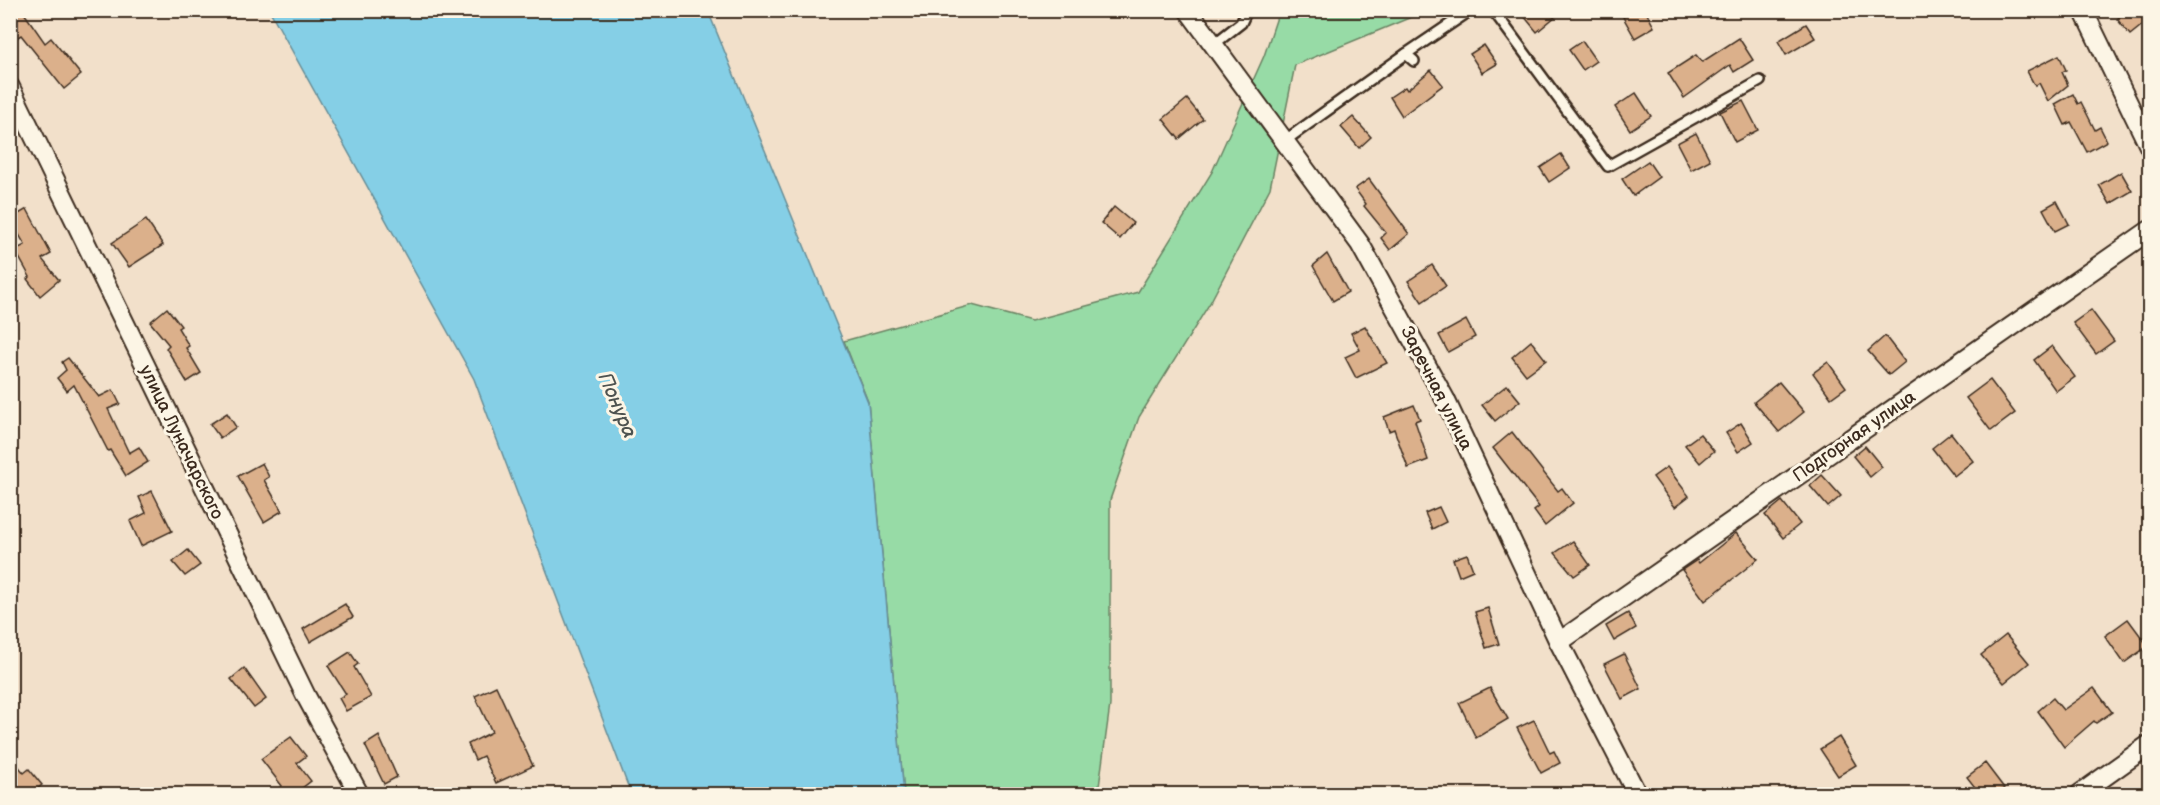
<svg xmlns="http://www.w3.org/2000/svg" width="2160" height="805" font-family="'Balsamiq Sans',sans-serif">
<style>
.green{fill:#97dba6;stroke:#698262;stroke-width:1.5}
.water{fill:#85cfe6;stroke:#678d96;stroke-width:1.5}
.building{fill:#dbb08b;stroke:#3b2a1e;stroke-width:1.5}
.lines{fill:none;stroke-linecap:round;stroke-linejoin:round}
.lane-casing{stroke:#3b2a1e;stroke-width:14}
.street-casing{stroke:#3b2a1e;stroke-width:22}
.lane{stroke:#fcf5e5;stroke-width:9}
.street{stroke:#fcf5e5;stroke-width:18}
.labels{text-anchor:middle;stroke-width:6;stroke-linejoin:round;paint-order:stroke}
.street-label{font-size:18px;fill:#3b2a1e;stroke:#fcf5e5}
.water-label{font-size:20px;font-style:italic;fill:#4e5350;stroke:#fcf5e5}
</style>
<rect width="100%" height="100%" fill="#f2e0ca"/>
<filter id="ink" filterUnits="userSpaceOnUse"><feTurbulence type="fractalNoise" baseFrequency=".0167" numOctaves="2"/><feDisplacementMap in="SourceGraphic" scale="12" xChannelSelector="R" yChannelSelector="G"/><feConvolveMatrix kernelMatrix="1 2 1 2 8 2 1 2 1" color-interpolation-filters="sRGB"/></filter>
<g filter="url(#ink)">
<!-- green -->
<path class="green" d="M1279,11H1426L1295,65L1270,188L1210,303L1139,417L1110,500V705L1098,794H904L868,402L844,341L972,305L1031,321L1138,292L1212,172L1264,56Z"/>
<!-- water -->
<path class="water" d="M270,11H708L868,402L904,794H631L474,379Z"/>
<!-- building -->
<g class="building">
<path d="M22,10L45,43L51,38L81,75L64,89L21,35L10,42V18Z"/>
<path d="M1519,10H1563L1537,32Z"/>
<path d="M1634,10H1645L1654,27L1635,38L1623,17Z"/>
<path d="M2127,10H2150V19L2130,35L2117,19Z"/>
<path d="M1806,24L1815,38L1786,55L1778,41Z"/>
<path d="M1739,38L1753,60L1734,72L1730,65L1684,98L1668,73L1696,55L1702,62Z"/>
<path d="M1582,41L1596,61L1583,70L1569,50Z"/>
<path d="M1484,45L1497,64L1482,73L1470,54Z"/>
<path d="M2059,55L2066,70L2062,72L2068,85L2048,101L2039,83L2035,86L2027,71Z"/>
<path d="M1431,70L1443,85L1402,116L1390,97L1405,87L1407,90Z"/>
<path d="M1636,93L1651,116L1630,130L1615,107Z"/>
<path d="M2073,94L2078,104L2081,102L2095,130L2100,127L2107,141L2087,152L2071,122L2065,125L2055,104Z"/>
<path d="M1187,99L1203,119L1179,139L1163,119Z"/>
<path d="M1743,101L1758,130L1735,142L1720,112Z"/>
<path d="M1353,117L1371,137L1359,148L1341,127Z"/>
<path d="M1696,133L1710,160L1691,170L1677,143Z"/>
<path d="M1561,154L1570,168L1549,182L1540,168Z"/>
<path d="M1648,161L1659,177L1633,196L1622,179Z"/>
<path d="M2121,172L2132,191L2110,204L2099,185Z"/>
<path d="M1369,179L1409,234L1390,250L1381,238L1386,233L1364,206L1366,204L1355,189Z"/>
<path d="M2057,201L2069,224L2055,231L2043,209Z"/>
<path d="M1114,207L1133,223L1120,239L1101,223Z"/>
<path d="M27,209L51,254L42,259L59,280L40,296L27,279L30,277L15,250L25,245L10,219Z"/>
<path d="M146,220L163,245L129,267L112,243Z"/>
<path d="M1327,254L1348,292L1333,301L1313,266Z"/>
<path d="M1432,265L1446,286L1422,302L1408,281Z"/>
<path d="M167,308L181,326L178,328L189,346L186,348L201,373L187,382L166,348L169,345L150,322Z"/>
<path d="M2091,310L2114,341L2096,354L2073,323Z"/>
<path d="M1466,320L1475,337L1448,352L1439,335Z"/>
<path d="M1365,326L1387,363L1356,378L1345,357L1360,350L1351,333Z"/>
<path d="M1885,336L1905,362L1889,375L1868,351Z"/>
<path d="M1531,341L1546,360L1526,375L1512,357Z"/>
<path d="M2052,346L2075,377L2056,391L2034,360Z"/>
<path d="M68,358L99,397L113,390L120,404L108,409L129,453L139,447L148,462L126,476L110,450L108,451L74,385L67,391L57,378L66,370L62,362Z"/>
<path d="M1828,362L1846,387L1831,398L1813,373Z"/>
<path d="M1990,380L2015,413L1991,431L1966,398Z"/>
<path d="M1779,382L1804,412L1779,432L1754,402Z"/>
<path d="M1507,385L1520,401L1495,421L1482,405Z"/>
<path d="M1414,405L1420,419L1415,421L1428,460L1408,468L1394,429L1389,431L1384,417Z"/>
<path d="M227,413L236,427L220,438L210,424Z"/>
<path d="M1741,423L1753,442L1738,452L1726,433Z"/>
<path d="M1512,432L1558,491L1562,488L1573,503L1545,526L1534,511L1539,507L1493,448Z"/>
<path d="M1951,433L1973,461L1954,476L1932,448Z"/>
<path d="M1700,434L1714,451L1700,463L1685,445Z"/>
<path d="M1865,446L1882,467L1870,477L1853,456Z"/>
<path d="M262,463L269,477L264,480L282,511L264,522L238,476Z"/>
<path d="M1667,467L1689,496L1675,507L1653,477Z"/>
<path d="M1822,475L1841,496L1828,507L1810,486Z"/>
<path d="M152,491L172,531L141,546L130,521L146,513L139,497Z"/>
<path d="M1782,501L1800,524L1783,538L1765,515Z"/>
<path d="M1439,507L1446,522L1432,529L1425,513Z"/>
<path d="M1736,533L1758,559L1705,601L1682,570L1697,560L1699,563Z"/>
<path d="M1573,541L1590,565L1574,576L1555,553Z"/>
<path d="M188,550L200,565L185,576L173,562Z"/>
<path d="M1467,554L1473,570L1459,576L1453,559Z"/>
<path d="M345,604L353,617L310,642L303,629Z"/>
<path d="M1488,608L1499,644L1486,648L1475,612Z"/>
<path d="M1628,613L1636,628L1614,641L1606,626Z"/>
<path d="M2128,619L2148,646L2124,663L2105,636Z"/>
<path d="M2006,635L2029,663L2004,683L1981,655Z"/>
<path d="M350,652L358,664L354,667L371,697L346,711L339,698L346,694L328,666Z"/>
<path d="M1624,654L1641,689L1622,699L1604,664Z"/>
<path d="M244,668L266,699L254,708L231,679Z"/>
<path d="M496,686L533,766L496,783L483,756L475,760L468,744L492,732L475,696Z"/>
<path d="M1490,688L1508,719L1476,738L1459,703Z"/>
<path d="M2094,688L2112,712L2096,723L2094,721L2064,747L2038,711L2053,698L2063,710Z"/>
<path d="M1534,720L1550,753L1554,751L1560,763L1541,773L1517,728Z"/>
<path d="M379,736L397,777L384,784L365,745Z"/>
<path d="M291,737L306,756L297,763L311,781L293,795H272L282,786L261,759Z"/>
<path d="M1839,737L1856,765L1838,776L1820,749Z"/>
<path d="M10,756L24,773L29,769L42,785L30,795H10Z"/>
<path d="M1985,763L2004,788L1996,795H1981L1967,777Z"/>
</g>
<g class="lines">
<defs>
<g id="lane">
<path d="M1493,10L1608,166L1760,81"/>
<path d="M1213,45L1241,23L1247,10"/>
<path d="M1406,54L1471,10"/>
<path d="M1283,142L1406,54L1414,61"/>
</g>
<g id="street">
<path d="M1188,10L1360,244L1445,399L1559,642L1637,794"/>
<path d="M2083,10L2150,148"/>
<path d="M10,87L306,696L359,794"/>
<path d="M1559,642L2150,230"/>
<path d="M2080,794L2150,744"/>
</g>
</defs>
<!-- lane casing -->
<use href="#lane" class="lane-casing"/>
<!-- street casing -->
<use href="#street" class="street-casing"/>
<!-- lane -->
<use href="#lane" class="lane"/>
<!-- street -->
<use href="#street" class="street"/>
</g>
</g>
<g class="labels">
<!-- street labels -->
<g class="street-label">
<text transform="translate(1437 388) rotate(63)" y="6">Заречная улица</text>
<text transform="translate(1854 436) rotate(-35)" y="6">Подгорная улица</text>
<text transform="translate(182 442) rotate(64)" y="6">улица Луначарского</text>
</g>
<!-- water labels -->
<g class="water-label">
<text transform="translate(618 405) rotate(67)" y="7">Понура</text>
</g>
</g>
<!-- margin -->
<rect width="2160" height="805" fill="none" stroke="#fcf5e5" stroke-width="36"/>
<rect x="18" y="18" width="2124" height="769" fill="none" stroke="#3b2a1e" stroke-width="2" filter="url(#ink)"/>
</svg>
